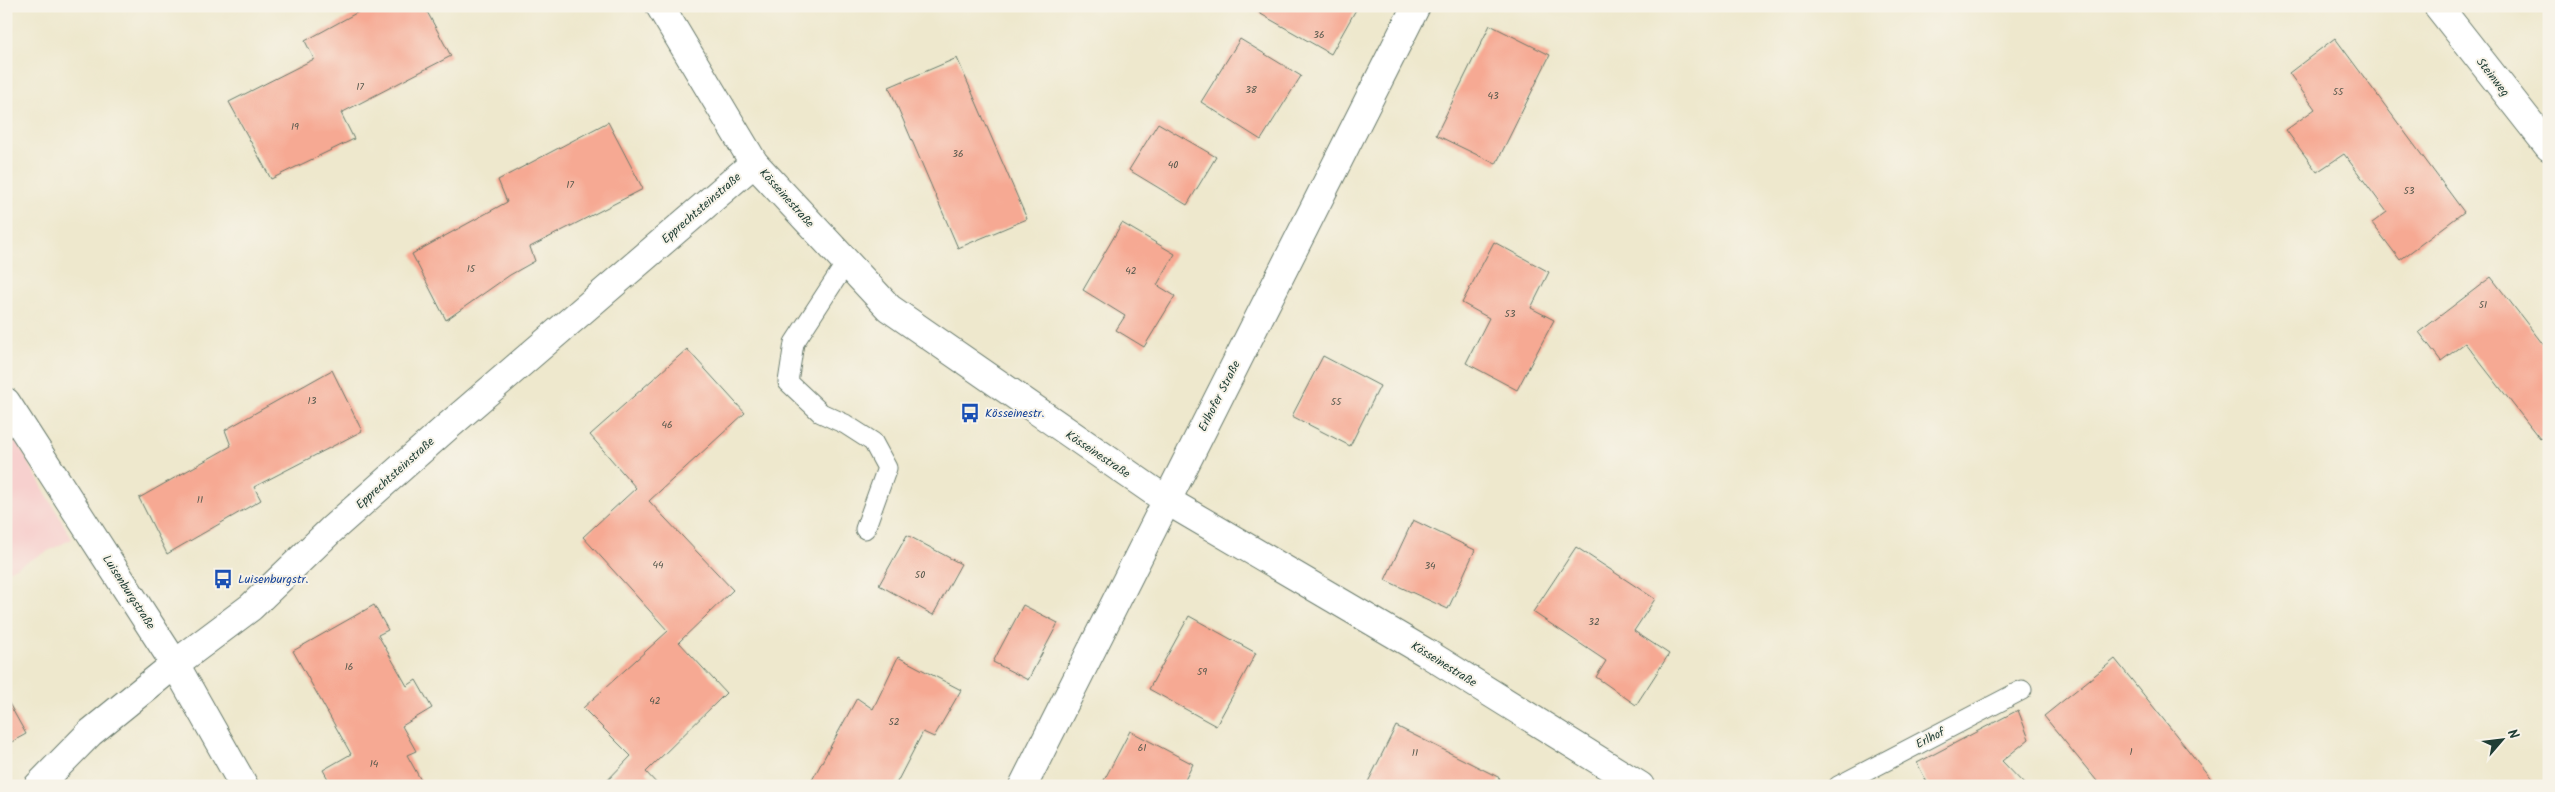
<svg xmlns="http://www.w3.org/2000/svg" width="2555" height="792" font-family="Kalam,sans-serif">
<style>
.built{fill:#f7d0ce}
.building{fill:#f6a993}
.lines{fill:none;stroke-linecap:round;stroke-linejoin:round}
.lane-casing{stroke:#67796a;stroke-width:21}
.street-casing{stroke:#67796a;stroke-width:30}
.secondary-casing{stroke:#67796a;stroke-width:30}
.lane{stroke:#fff;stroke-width:19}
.street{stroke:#fff;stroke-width:28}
.secondary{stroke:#fff;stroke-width:28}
.labels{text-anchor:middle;stroke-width:4;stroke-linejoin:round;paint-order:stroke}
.number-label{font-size:10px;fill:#55584c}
.street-label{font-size:12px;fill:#1f3d34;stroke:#f7f3e8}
.transit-label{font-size:12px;fill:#164399;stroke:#f7f3e8;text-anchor:start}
</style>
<rect width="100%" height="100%" fill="#f7f3e8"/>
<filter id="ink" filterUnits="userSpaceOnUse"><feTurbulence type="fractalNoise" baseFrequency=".02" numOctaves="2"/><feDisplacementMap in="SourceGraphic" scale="10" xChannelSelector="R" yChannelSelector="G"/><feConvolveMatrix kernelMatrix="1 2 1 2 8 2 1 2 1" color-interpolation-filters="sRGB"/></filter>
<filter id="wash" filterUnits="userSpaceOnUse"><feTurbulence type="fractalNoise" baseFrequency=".0096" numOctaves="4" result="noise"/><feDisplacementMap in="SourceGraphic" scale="20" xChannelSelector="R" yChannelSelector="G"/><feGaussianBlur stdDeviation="1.12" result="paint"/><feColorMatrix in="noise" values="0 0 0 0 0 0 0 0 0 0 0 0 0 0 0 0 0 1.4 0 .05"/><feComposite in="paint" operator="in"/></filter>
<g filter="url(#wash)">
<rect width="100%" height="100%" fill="#eee8cd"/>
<!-- built -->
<path class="built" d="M6,423L72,539L6,572Z"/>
<g id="blocks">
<!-- building -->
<g class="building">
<path d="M369,6H424L451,56L341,113L354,139L271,179L229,102L314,59L305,41Z"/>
<path d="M1263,6H1358L1331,54L1259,13Z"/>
<path d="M1490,25L1550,55L1496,164L1436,135Z"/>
<path d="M2335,38L2464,212L2400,260L2372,223L2387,212L2344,154L2317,172L2286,130L2315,109L2289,73Z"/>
<path d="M1240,39L1301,76L1261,140L1201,102Z"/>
<path d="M957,58L1027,219L958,248L889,87Z"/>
<path d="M608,122L643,189L530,247L535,261L510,275L446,320L412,254L507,202L498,180Z"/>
<path d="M1158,123L1216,157L1187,205L1129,170Z"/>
<path d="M1122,223L1175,254L1157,285L1175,296L1144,347L1116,330L1125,316L1083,290Z"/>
<path d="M1494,242L1549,272L1531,308L1554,320L1517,390L1466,363L1489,318L1462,303Z"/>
<path d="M2491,277L2549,352V432L2540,439L2465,343L2441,361L2419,332Z"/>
<path d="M687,349L745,413L649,501L733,590L679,642L726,693L646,772L659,786H602L631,756L583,708L668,631L583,537L636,488L590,435Z"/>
<path d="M1323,356L1380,386L1350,446L1292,416Z"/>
<path d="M332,370L362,431L254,487L261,500L167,554L139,498L231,446L225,430Z"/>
<path d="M1413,520L1475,550L1448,609L1385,580Z"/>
<path d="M907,535L961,564L933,615L879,585Z"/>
<path d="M1576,547L1655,599L1634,631L1669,654L1636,705L1596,677L1606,661L1533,612Z"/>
<path d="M374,605L388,630L378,635L407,686L416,680L432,708L402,726L416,751L407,755L424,786H332L323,770L351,754L293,651Z"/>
<path d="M1023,605L1058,623L1028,680L993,662Z"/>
<path d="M1189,616L1256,653L1216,726L1149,689Z"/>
<path d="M898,657L961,690L934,737L923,732L895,786H817L811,782L857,698L873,709Z"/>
<path d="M2115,659L2217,786H2101L2044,716Z"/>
<path d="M6,698L26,734L6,745Z"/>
<path d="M2018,710L2029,739L2002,761L2026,786H1929L1917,763Z"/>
<path d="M1396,726L1500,778L1496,786H1366Z"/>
<path d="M1130,731L1193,764L1182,786H1101Z"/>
</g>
</g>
</g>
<g filter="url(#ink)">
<use href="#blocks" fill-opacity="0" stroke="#67796a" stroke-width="1"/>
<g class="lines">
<defs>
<g id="lane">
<path d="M846,263L794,343L788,382L821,413L845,424L873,442L887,468L865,529"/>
<path d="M1838,786L2022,690"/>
</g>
<g id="street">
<path d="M2438,6L2549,147"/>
<path d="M6,402L175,664L244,786"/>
<path d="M38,786L90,733L175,664L251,607L331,530L446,428L754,163"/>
</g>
<g id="secondary">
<path d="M660,6L754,163L889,308L1166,500L1425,652L1640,786"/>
<path d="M1023,786L1416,6"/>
</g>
</defs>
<!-- lane casing -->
<use href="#lane" class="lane-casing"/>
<!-- street casing -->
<use href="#street" class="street-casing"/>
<!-- secondary casing -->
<use href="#secondary" class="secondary-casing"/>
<!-- lane -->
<use href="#lane" class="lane"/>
<!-- street -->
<use href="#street" class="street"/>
<!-- secondary -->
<use href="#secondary" class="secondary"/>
</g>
</g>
<!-- icons -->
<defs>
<symbol id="bus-bare" viewBox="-9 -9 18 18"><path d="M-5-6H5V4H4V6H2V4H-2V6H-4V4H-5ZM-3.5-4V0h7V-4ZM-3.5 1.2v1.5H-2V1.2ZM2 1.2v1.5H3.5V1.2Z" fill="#1a4fb4" stroke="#f7f3e8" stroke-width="2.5" paint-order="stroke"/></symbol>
</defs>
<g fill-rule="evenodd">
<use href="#bus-bare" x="956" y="399" width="28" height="28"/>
<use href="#bus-bare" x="209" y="565" width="28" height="28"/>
</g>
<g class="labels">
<!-- number labels -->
<g class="number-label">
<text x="1319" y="38">36</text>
<text x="360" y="90">17</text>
<text x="1251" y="93">38</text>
<text x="2338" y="95">55</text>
<text x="1493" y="99">43</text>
<text x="295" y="130">19</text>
<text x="958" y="157">36</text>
<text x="1173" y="168">40</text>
<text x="570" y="188">17</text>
<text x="2409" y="194">53</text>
<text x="471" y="272">15</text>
<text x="1131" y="274">42</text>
<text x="2483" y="308">51</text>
<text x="1510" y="317">53</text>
<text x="312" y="404">13</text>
<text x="1336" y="405">55</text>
<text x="667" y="428">46</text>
<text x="200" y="503">11</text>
<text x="658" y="568">44</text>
<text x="1430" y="569">34</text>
<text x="920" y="578">50</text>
<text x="1594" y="625">32</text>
<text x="349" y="670">16</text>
<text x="1202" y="675">59</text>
<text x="655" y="704">42</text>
<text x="894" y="725">52</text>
<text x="1142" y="751">61</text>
<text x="2131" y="755">1</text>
<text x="1415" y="756">11</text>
<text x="374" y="767">14</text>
</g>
<!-- street labels -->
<g class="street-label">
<text transform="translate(2493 77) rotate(52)" y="4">Steinweg</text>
<text transform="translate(787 198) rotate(48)" y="4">Kösseinestraße</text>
<text transform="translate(701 208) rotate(-41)" y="4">Epprechtsteinstraße</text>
<text transform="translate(1219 396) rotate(-63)" y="4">Erlhofer Straße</text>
<text transform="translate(1098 454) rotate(34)" y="4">Kösseinestraße</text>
<text transform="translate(395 473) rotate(-42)" y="4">Epprechtsteinstraße</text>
<text transform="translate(129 592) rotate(57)" y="4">Luisenburgstraße</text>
<text transform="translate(1444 664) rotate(32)" y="4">Kösseinestraße</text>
<text transform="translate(1930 738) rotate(-27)" y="4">Erlhof</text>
</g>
<!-- transit labels -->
<g class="transit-label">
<text x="985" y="417">Kösseinestr.</text>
<text x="238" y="583">Luisenburgstr.</text>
</g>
</g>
<!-- margin -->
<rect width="2555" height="792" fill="none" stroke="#f7f3e8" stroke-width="25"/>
<!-- north arrow -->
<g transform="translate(2502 740) rotate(62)" stroke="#f7f3e8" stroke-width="4" paint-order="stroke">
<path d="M0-4L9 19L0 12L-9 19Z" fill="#1f3d34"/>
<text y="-8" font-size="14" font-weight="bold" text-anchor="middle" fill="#1f3d34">N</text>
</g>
</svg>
